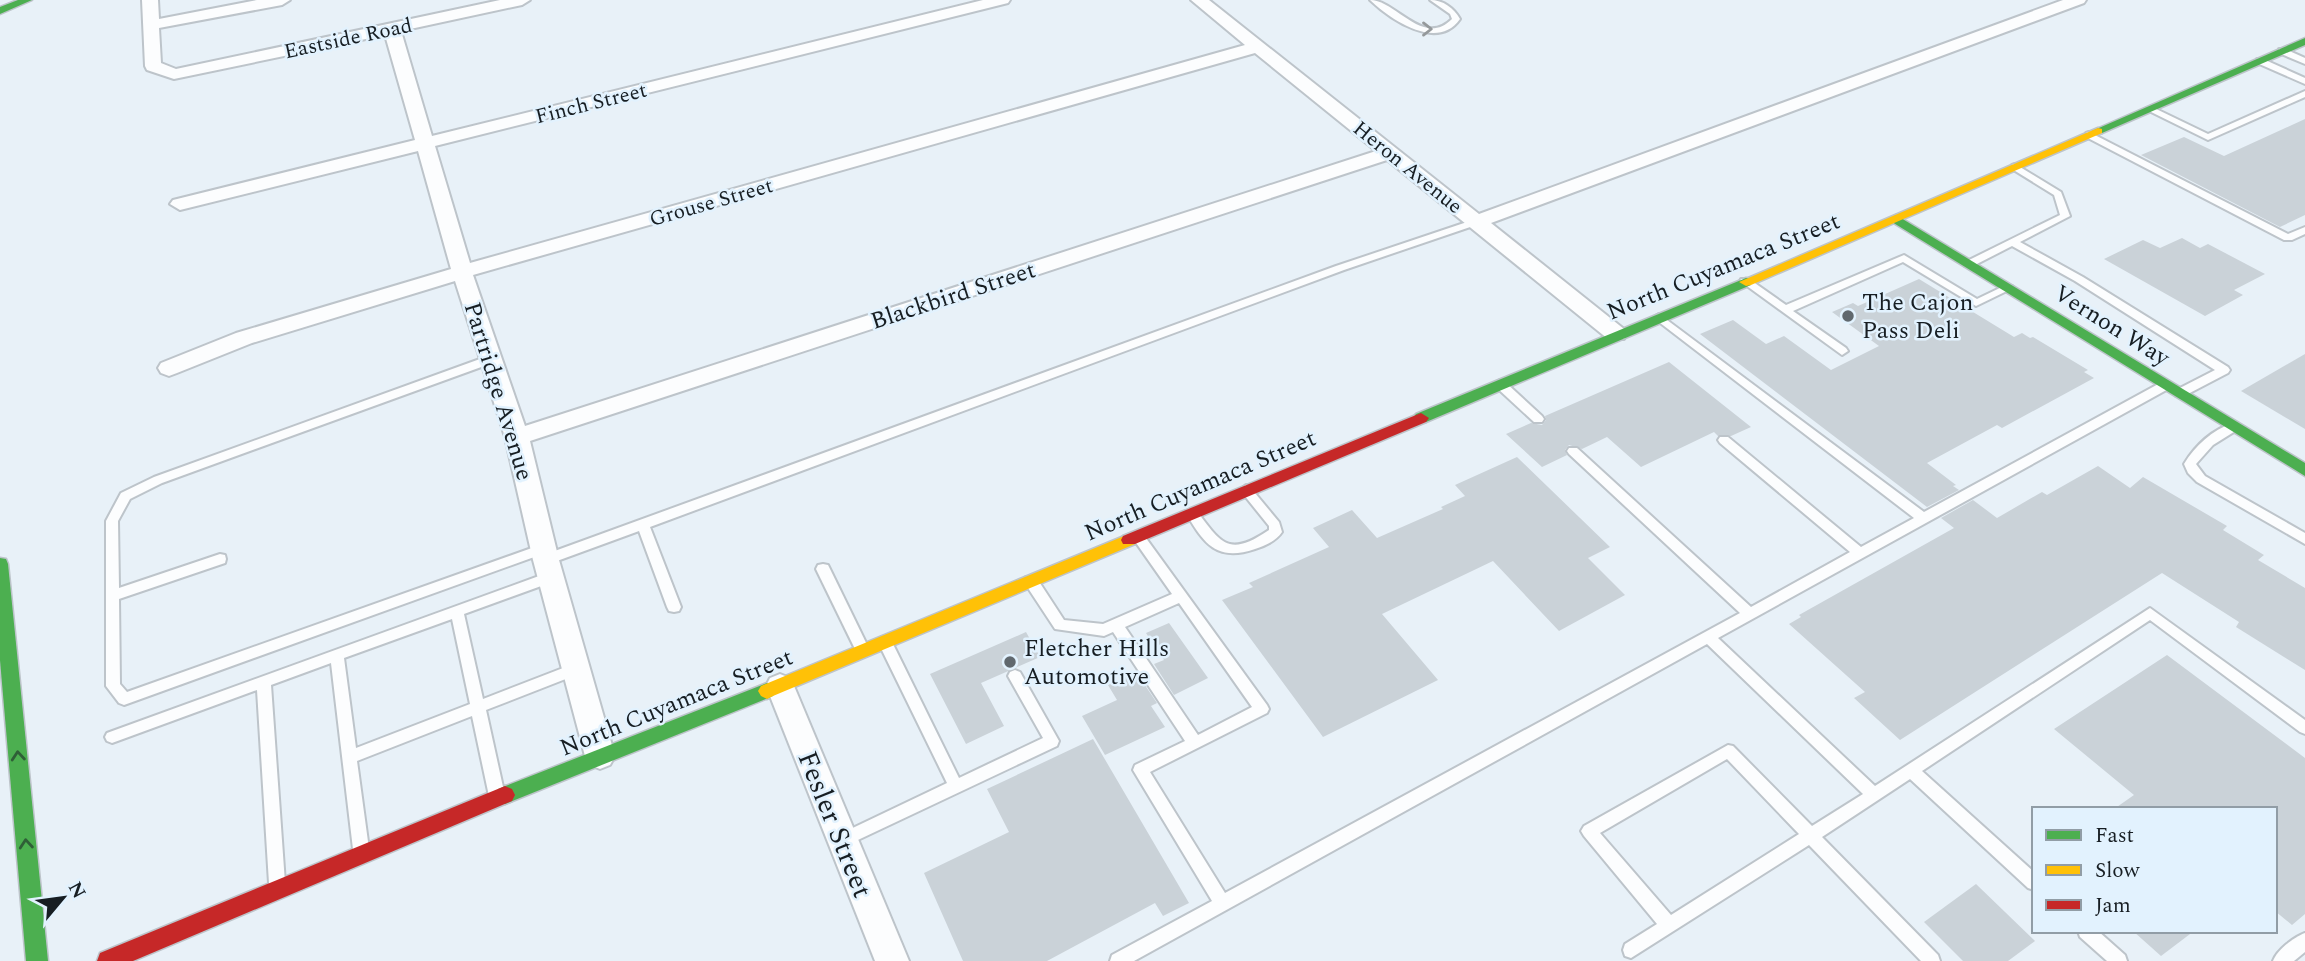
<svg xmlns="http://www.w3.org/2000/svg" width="2305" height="961" font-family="Spectral,serif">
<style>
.building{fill:#cad2d8}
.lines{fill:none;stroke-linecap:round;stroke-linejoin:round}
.lane-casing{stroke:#bdc4ca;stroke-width:4}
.street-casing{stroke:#bdc4ca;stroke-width:4}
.fast-casing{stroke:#bdc4ca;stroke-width:3}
.slow-casing{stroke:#bdc4ca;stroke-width:3}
.jam-casing{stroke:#bdc4ca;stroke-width:3}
.lane{fill:#fcfdfe;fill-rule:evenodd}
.street{fill:#fcfdfe;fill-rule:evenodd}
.fast{fill:#4caf50;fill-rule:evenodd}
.slow{fill:#ffc107;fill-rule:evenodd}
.jam{fill:#c62828;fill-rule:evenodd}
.oneway{stroke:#95999b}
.oneway2{stroke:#2f5f37}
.poi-dot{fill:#60686e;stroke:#e2f2fe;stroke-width:2.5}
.labels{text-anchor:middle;stroke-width:5;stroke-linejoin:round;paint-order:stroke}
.far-street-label{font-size:21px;fill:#171e23;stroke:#e2f2fe}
.street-label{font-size:24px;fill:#171e23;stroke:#e2f2fe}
.poi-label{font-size:24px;fill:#171e23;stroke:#e2f2fe;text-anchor:start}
.near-street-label{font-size:28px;fill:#171e23;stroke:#e2f2fe}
</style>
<rect width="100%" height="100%" fill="#e8f1f8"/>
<!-- building -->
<g class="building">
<path d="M2305,119V215L2280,227L2141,155L2184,137L2224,156Z"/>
<path d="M2182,238L2200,248L2208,244L2265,274L2234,290L2243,295L2205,316L2104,259L2143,240L2160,248Z"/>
<path d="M1919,279L2014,337L2022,333L2030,338L2033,337L2088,370L2084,372L2094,378L2002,428L1997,425L1927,463L1956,485L1953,486L1959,490L1927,507L1700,334L1733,320L1766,344L1784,336L1831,370L1879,346L1832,312L1853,303L1858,306Z"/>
<path d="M2305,354V429L2241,391Z"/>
<path d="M1669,362L1751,427L1731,436H1718L1714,432L1641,467L1607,437L1582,449L1569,445L1565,450L1567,455L1542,467L1506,434L1531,423L1542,425L1546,420L1545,416Z"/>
<path d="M1517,457L1610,547L1588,558L1625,595L1559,631L1493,561L1382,614L1438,680L1323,737L1222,600L1253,587L1249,583L1329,547L1313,528L1352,510L1377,538L1443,509L1441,507L1465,496L1455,485Z"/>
<path d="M2098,466L2130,488L2143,477L2227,526L2223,530L2264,555L2258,560L2305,588V670L2236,627L2239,622L2162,573L1900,740L1854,698L1865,692L1789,624L1801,617L1799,615L1954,528L1941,518L1973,500L1997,518L2042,492L2047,495Z"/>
<path d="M1169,623L1208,678L1174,695L1154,664L1164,660L1146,633Z"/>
<path d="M1026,632L1040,657L981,683L1004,726L966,744L930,674Z"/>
<path d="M2167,655L2305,758V914L2292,925L2275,911V809H2114L2134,795L2054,729Z"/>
<path d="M1136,672L1157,703L1151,706L1165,727L1105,755L1082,716L1117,700L1108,685Z"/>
<path d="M1093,739L1189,903L1163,916L1155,903L1047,961H963L924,873L1009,832L987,789Z"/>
<path d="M1976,884L2035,941L2008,961H1963L1924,922Z"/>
<path d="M2133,931H2194L2161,956Z"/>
</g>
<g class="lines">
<defs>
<g id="lane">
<path d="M1370,0C1396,0 1423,48 1452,19L1450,14L1430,0C1443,0 1454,8 1460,19C1437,52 1390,19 1370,0Z"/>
<path d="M2279,49H2285L2305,58V64L2279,53Z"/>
<path d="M2257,59H2263L2305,78V84L2257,63Z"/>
<path d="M2305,91V97L2208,140L2145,109L2152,107L2208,134Z"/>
<path d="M2089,132L2288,234L2305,227V234L2292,240H2284L2086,137V133Z"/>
<path d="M2015,164L2061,192L2070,216L2020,242L2083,277L2228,367L2230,370L2228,373L2184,396H2176L2174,393L2176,390L2215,370L2075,281L2012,246L1973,266H1965V262L2060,215L2054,195L2012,169V165Z"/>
<path d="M1476,219L1479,220V224L1344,270L650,527L681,607L679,611L674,612L669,611L667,607L639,531L546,565L541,564L540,560L541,556L1336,266Z"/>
<path d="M1904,255L1977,299L2004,286H2012L2013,288L1976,306L1903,262L1793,311L1846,348L1848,351L1842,355L1740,281L1741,279H1749L1786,305Z"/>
<path d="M1659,314L1924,512L2162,382L2166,381L2172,385L2170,388L1718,638L1875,786L2150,608L2305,720V734L2300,732L2150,620L1922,771L2034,872V890L2028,888L1910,779L1822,837L1938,955L1940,961H1921L1809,845L1631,958L1625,956L1623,950L1625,944L1657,924L1584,836L1581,831L1584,826L1728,745L1733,746L1812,826L1863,794L1707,644L1134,961H1110L1112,955L1212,901L1133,770L1135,765L1185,741L1113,632L1104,636L1055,629L1026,585L1024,581L1026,577H1036L1064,620L1103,624L1172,594L1132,537L1133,534H1143L1267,705L1269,709L1267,713L1150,772L1225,893L1740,613L1569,454L1567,451L1569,448H1577L1751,607L1850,552L1720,443L1718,440L1720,437H1728L1861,547L1914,518L1655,319L1654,317ZM1179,603L1252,707L1198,735L1125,627ZM1727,759L1799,834L1671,915L1600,833Z"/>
<path d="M491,355L497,359L495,362L162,483L130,499L118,521L119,588L220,554L225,555L226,559L225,563L119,599L120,684L127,692L543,544L548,546L549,549L548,552L124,705L119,703L106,686V521L121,493L154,477Z"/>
<path d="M1500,380L1504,381L1542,416L1544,419L1542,422H1534L1496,387L1494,384Z"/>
<path d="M2233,423L2237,424L2239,427L2237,430L2213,445L2196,464L2205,476L2305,533V544L2197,482L2188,473L2184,464C2195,446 2212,430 2233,423Z"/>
<path d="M1246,485L1250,487L1279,522L1282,532C1276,541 1265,546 1255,549C1217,562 1204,544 1186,513L1188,510H1196C1221,543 1228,558 1269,530V526L1240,490Z"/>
<path d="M823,564L828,565L830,569L870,651L868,655L863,657L858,655L856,651L816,569L818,565Z"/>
<path d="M550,572L555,573L557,577L555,581L464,614L483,699L576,663L581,665L583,669L581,673L486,710L505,796L502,801L497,803L492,801L489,796L472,716L357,761L369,849L367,854L361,856L355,854L353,849L331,663L271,685L285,883L283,888L277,891L271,888L269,883L257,690L112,743L107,741L105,737L107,733ZM452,619L470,704L356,748L344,658Z"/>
<path d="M885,636L890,638L959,778L1043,738L1008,676L1010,672L1015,670L1020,672L1059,741L1057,746L843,847L838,845L835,840L838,835L947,783L878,642L880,638Z"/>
<path d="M2078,931H2098L2125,955L2127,961H2107L2080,937Z"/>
<path d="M2305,933V952L2294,961H2273C2277,950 2294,937 2305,933Z"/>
</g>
<g id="street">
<path d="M142,0H158L159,19L257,0H290L282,5L159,28L161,63L176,69L500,0H530L522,5L401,31L432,136L983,0H1010L1008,3L435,146L470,263L1245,45L1191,0H1209L1479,214L2063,0H2086L2084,3L1491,223L1624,329L1627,334L1624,339H1608L1387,160L530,441L559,560L615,756L610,765L600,769L590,765L585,756L533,560L505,437L455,281L252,343L177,373L169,376L161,373L158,368L161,363L236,333L451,269L418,151L180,210L170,204L173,200L415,140L385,35L174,79L147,70L145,66ZM1255,53L1376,151L525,426L473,275Z"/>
<path d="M780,674L790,678L794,686L909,961H875L766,686L770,678Z"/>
</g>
<g id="fast">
<path d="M18,0H32L0,14V7Z"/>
<path d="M2305,38V45L2102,133H2094L2092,131Z"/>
<path d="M1896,215L2305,463V476L1892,222L1890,219Z"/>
<path d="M1746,278L1751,279V285L1426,422H1416L1413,418L1416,414Z"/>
<path d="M0,558L6,559L8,564L48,961H26L0,660Z"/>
<path d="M767,683L773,686L776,691L773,696L505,804L498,801L495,795L498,789Z"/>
</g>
<g id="slow">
<path d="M2098,128L2102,129V133L1751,285L1746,286L1739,282Z"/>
<path d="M1129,534L1135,536L1137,540L1135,544L773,696L767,699L761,696L758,691L761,686Z"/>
</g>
<g id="jam">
<path d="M1421,413L1429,418L1426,422L1135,544H1123L1121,540L1123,536Z"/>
<path d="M505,786L512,789L515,795L512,801L133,961H97L100,953Z"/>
</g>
</defs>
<!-- lane casing -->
<use href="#lane" class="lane-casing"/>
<!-- street casing -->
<use href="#street" class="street-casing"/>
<!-- fast casing -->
<use href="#fast" class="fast-casing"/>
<!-- slow casing -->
<use href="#slow" class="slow-casing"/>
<!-- jam casing -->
<use href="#jam" class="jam-casing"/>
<!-- lane -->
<use href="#lane" class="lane"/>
<!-- street -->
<use href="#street" class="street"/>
<!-- fast -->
<use href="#fast" class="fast"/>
<!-- slow -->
<use href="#slow" class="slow"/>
<!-- jam -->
<use href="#jam" class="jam"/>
</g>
<!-- one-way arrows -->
<defs><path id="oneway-chevron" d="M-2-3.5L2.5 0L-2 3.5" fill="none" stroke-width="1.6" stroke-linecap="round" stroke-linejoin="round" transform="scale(1.75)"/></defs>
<use class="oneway" href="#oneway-chevron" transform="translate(1427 29)"/>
<g class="oneway2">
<use href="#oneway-chevron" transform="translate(18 756) rotate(-95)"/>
<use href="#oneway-chevron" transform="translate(26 844) rotate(-95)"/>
</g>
<!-- markers -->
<g class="poi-dot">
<circle cx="1848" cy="316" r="7"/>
<circle cx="1010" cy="662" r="7"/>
</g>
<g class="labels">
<!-- far-street labels -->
<g class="far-street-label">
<text transform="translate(348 38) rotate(-12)" y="7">Eastside Road</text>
<text transform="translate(591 103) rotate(-14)" y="7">Finch Street</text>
<text transform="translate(1408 167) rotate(39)" y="7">Heron Avenue</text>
<text transform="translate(711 202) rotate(-16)" y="7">Grouse Street</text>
</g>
<!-- street labels -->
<g class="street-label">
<text transform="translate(1723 266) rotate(-22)" y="8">North Cuyamaca Street</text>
<text transform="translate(953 295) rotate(-18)" y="8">Blackbird Street</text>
<text transform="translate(2112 325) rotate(32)" y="8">Vernon Way</text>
<text transform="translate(499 391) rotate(73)" y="8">Partridge Avenue</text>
<text transform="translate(1200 485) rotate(-23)" y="8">North Cuyamaca Street</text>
<text transform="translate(676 702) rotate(-22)" y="8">North Cuyamaca Street</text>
</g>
<!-- poi labels -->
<g class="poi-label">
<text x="1862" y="310">The Cajon<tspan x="1862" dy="28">Pass Deli</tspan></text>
<text x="1024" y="656">Fletcher Hills<tspan x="1024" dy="28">Automotive</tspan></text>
</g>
<!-- near-street labels -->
<g class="near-street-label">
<text transform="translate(836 824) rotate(68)" y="10">Fesler Street</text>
</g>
</g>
<!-- legend -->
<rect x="2032" y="807" width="245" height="126" fill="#e2f2fe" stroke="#919da6" stroke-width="2"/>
<rect x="2046" y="830" width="35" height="10" fill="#4caf50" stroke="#919da6" stroke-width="2"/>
<text x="2095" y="842" font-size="21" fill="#171e23">Fast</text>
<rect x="2046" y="865" width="35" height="10" fill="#ffc107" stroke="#919da6" stroke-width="2"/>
<text x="2095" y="877" font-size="21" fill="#171e23">Slow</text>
<rect x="2046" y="900" width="35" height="10" fill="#c62828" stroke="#919da6" stroke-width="2"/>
<text x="2095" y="912" font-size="21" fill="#171e23">Jam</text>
<!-- north arrow -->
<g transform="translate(63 898) rotate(61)" stroke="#e2f2fe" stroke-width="5" paint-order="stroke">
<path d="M0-5L12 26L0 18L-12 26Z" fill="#171e23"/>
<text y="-10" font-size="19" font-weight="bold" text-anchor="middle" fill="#171e23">N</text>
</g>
</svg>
